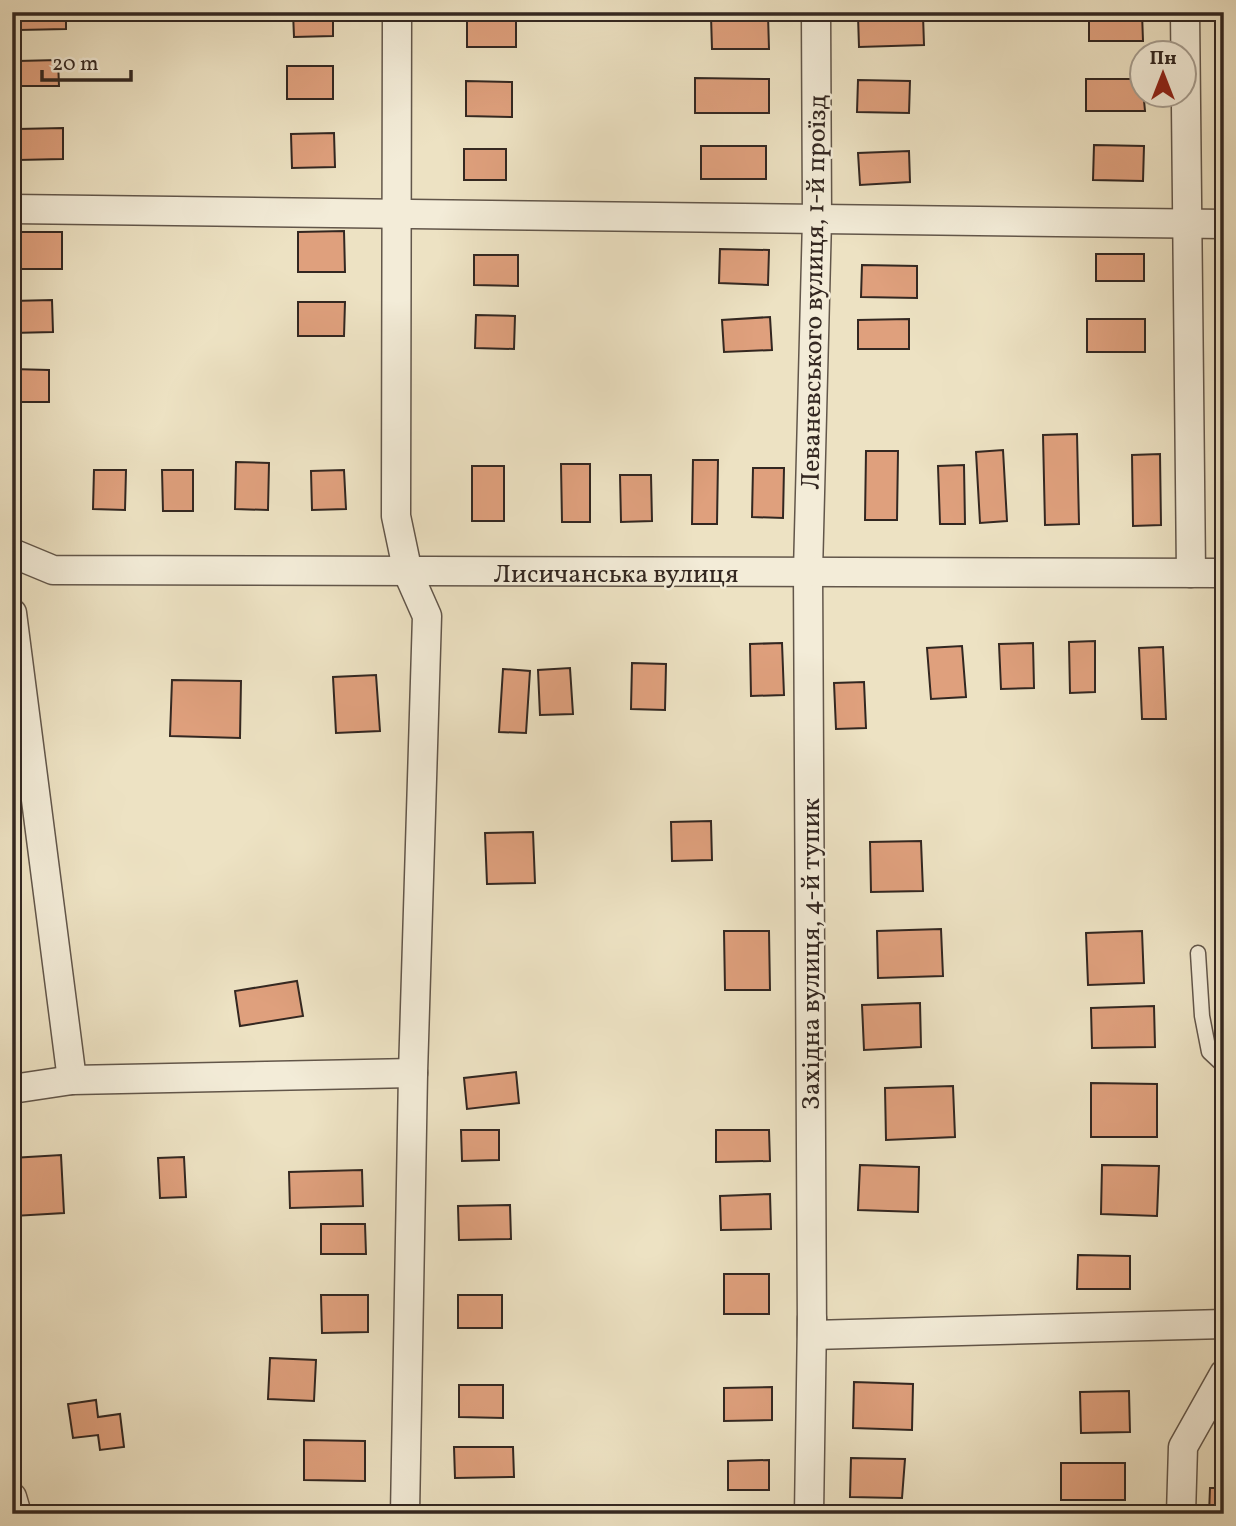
<svg xmlns="http://www.w3.org/2000/svg" width="1236" height="1526" font-family="Vollkorn,serif">
<style>
.building{fill:#dfa07d;stroke:#332721;stroke-width:2}
.lines{fill:none;stroke-linecap:round;stroke-linejoin:round}
.lane-casing{stroke:#62564a;stroke-width:17}
.street-casing{stroke:#62564a;stroke-width:31}
.lane{stroke:#f3ecd8;stroke-width:14}
.street{stroke:#f3ecd8;stroke-width:28}
.labels{text-anchor:middle;stroke-width:5;stroke-linejoin:round;paint-order:stroke}
.street-label{font-size:26px;fill:#332721;stroke:#f3ecd8}
</style>
<rect width="100%" height="100%" fill="#ede2c3"/>
<filter id="stains"><feTurbulence type="fractalNoise" baseFrequency=".00286" numOctaves="4"/><feColorMatrix values="0 0 0 0 .2 0 0 0 0 .09 0 0 0 0 .02 0 0 0 .5 -.17"/></filter>
<radialGradient id="worn" r=".72"><stop offset=".6" stop-color="#630" stop-opacity="0"/><stop offset="1" stop-color="#630" stop-opacity=".3"/></radialGradient>
<!-- building -->
<g class="building">
<path d="M19,12H66V29L19,30Z"/>
<path d="M293,12H333V36L294,37Z"/>
<path d="M1089,13H1142L1143,41H1089Z"/>
<path d="M768,15L769,49H712L711,16Z"/>
<path d="M923,15L924,45L859,47L858,16Z"/>
<rect x="467" y="16" width="49" height="31"/>
<path d="M58,60L59,86H18V61Z"/>
<rect x="287" y="66" width="46" height="33"/>
<path d="M695,78L769,79V113H695Z"/>
<path d="M1086,79H1142L1145,111H1086Z"/>
<path d="M858,80L910,81L909,113L857,112Z"/>
<path d="M466,81L512,82V117L466,116Z"/>
<path d="M63,128V159L18,160V129Z"/>
<path d="M334,133L335,167L292,168L291,134Z"/>
<path d="M1094,145L1144,146L1143,181L1093,180Z"/>
<rect x="701" y="146" width="65" height="33"/>
<rect x="464" y="149" width="42" height="31"/>
<path d="M909,151L910,182L860,185L858,153Z"/>
<path d="M344,231L345,272H298V232Z"/>
<rect x="12" y="232" width="50" height="37"/>
<path d="M720,249L769,250L768,285L719,283Z"/>
<rect x="1096" y="254" width="48" height="27"/>
<path d="M474,255H518V286L474,285Z"/>
<path d="M862,265L917,266V298L861,297Z"/>
<path d="M52,300L53,332L12,333V301Z"/>
<path d="M298,302H345L344,336H298Z"/>
<path d="M476,315L515,316L514,349L475,348Z"/>
<path d="M770,317L772,350L724,352L722,320Z"/>
<path d="M909,319V349H858V320Z"/>
<rect x="1087" y="319" width="58" height="33"/>
<path d="M12,369L49,370V402H12Z"/>
<path d="M1077,434L1079,524L1045,525L1043,435Z"/>
<path d="M1003,450L1007,521L980,523L976,452Z"/>
<path d="M866,451H898L897,520H865Z"/>
<path d="M1160,454L1161,525L1133,526L1132,455Z"/>
<path d="M693,460H718L717,524H692Z"/>
<path d="M236,462L269,463L268,510L235,509Z"/>
<path d="M561,464H590V522H562Z"/>
<path d="M964,465L965,524H940L938,466Z"/>
<rect x="472" y="466" width="32" height="55"/>
<path d="M753,468H784L783,518L752,517Z"/>
<path d="M94,470H126L125,510L93,509Z"/>
<path d="M162,470H193V511H163Z"/>
<path d="M344,470L346,509L312,510L311,471Z"/>
<path d="M620,475H651L652,521L621,522Z"/>
<path d="M1095,641V692L1070,693L1069,642Z"/>
<path d="M782,643L784,695L751,696L750,644Z"/>
<path d="M1033,643L1034,688L1001,689L999,644Z"/>
<path d="M962,646L966,697L931,699L927,648Z"/>
<path d="M1163,647L1166,719H1142L1139,648Z"/>
<path d="M632,663L666,664L665,710L631,709Z"/>
<path d="M570,668L573,714L540,715L538,670Z"/>
<path d="M503,669L530,671L526,733L499,732Z"/>
<path d="M376,675L380,731L336,733L333,677Z"/>
<path d="M172,680L241,681L240,738L170,736Z"/>
<path d="M864,682L866,728L836,729L834,683Z"/>
<path d="M1215,684H1224V729H1217Z"/>
<path d="M711,821L712,860L672,861L671,822Z"/>
<path d="M533,832L535,883L487,884L485,833Z"/>
<path d="M921,841L923,891L871,892L870,842Z"/>
<path d="M941,929L943,976L878,978L877,931Z"/>
<path d="M724,931H769L770,990H725Z"/>
<path d="M1142,931L1144,983L1088,985L1086,933Z"/>
<path d="M297,981L303,1016L240,1026L235,991Z"/>
<path d="M920,1003L921,1047L864,1050L862,1005Z"/>
<path d="M1154,1006L1155,1047L1092,1048L1091,1008Z"/>
<path d="M516,1072L519,1103L467,1109L464,1078Z"/>
<path d="M1091,1083L1157,1084V1137H1091Z"/>
<path d="M953,1086L955,1137L886,1140L885,1088Z"/>
<path d="M461,1130H499V1160L462,1161Z"/>
<path d="M716,1130H769L770,1161L716,1162Z"/>
<path d="M61,1155L64,1213L14,1216L12,1158Z"/>
<path d="M184,1157L186,1197L160,1198L158,1158Z"/>
<path d="M860,1165L919,1167L918,1212L858,1210Z"/>
<path d="M1102,1165L1159,1166L1157,1216L1101,1214Z"/>
<path d="M362,1170L363,1206L290,1208L289,1172Z"/>
<path d="M770,1194L771,1229L721,1230L720,1196Z"/>
<path d="M510,1205L511,1239L459,1240L458,1206Z"/>
<path d="M321,1224H365L366,1254H321Z"/>
<path d="M1078,1255L1130,1256V1289H1077Z"/>
<rect x="724" y="1274" width="45" height="40"/>
<path d="M321,1295H368V1332L322,1333Z"/>
<rect x="458" y="1295" width="44" height="33"/>
<path d="M270,1358L316,1360L314,1401L268,1399Z"/>
<path d="M854,1382L913,1384L912,1430L853,1428Z"/>
<path d="M459,1385H503V1418L459,1417Z"/>
<path d="M772,1387V1420L724,1421V1388Z"/>
<path d="M1129,1391L1130,1432L1081,1433L1080,1392Z"/>
<path d="M96,1400L98,1417L120,1414L124,1447L100,1450L98,1435L73,1438L68,1404Z"/>
<path d="M304,1440L365,1441V1481L304,1480Z"/>
<path d="M454,1447H513L514,1477L455,1478Z"/>
<path d="M851,1458L905,1459L902,1498L850,1497Z"/>
<path d="M769,1460V1490H728V1461Z"/>
<rect x="1061" y="1463" width="64" height="37"/>
<path d="M1210,1488H1224V1514H1209Z"/>
</g>
<g class="lines">
<defs>
<path id="lane" d="M1198,953L1202,1016L1209,1052L1224,1066"/>
<g id="street">
<path d="M397,12L396,516L408,573L427,616L413,1073L405,1514"/>
<path d="M816,12L817,219L808,572L812,1335L1224,1324"/>
<path d="M1185,12L1191,573"/>
<path d="M12,209L1224,224"/>
<path d="M12,553L53,570L1224,573"/>
<path d="M12,613L72,1080"/>
<path d="M12,1089L72,1080L413,1073"/>
<path d="M12,1497L17,1514"/>
<path d="M809,1514L812,1319"/>
<path d="M1181,1514L1183,1447L1224,1374"/>
</g>
</defs>
<!-- lane casing -->
<use href="#lane" class="lane-casing"/>
<!-- street casing -->
<use href="#street" class="street-casing"/>
<!-- lane -->
<use href="#lane" class="lane"/>
<!-- street -->
<use href="#street" class="street"/>
</g>
<g class="labels">
<!-- street labels -->
<g class="street-label">
<text transform="translate(813 292) rotate(-89)" y="9">Леваневського вулиця, 1-й проїзд</text>
<text x="616" y="582">Лисичанська вулиця</text>
<text transform="translate(810 954) rotate(-90)" y="9">Західна вулиця, 4-й тупик</text>
</g>
</g>
<!-- margin -->
<rect width="1236" height="1526" fill="none" stroke="#ede2c3" stroke-width="42"/>
<rect x="14" y="14" width="1208" height="1498" fill="none" stroke="#332721" stroke-width="3.5"/>
<rect x="21" y="21" width="1194" height="1484" fill="none" stroke="#332721" stroke-width="2"/>
<!-- north arrow -->
<g transform="translate(1163 74)"><circle r="33" fill="#f3ecd8" stroke="#a69d8f" stroke-width="2"/>
<path d="M0-5L12 26L0 18L-12 26Z" fill="#8f2418"/>
<text y="-10" font-size="19" font-weight="bold" text-anchor="middle" fill="#332721">Пн</text>
</g>
<!-- scale -->
<path d="M42 70v10h89v-10" fill="none" stroke="#332721" stroke-width="3.5"/>
<text x="52" y="70" font-size="21" fill="#332721" stroke="#f3ecd8" stroke-width="5" paint-order="stroke">20 m</text>
<rect width="100%" height="100%" filter="url(#stains)"/>
<rect width="100%" height="100%" fill="url(#worn)"/>
</svg>
